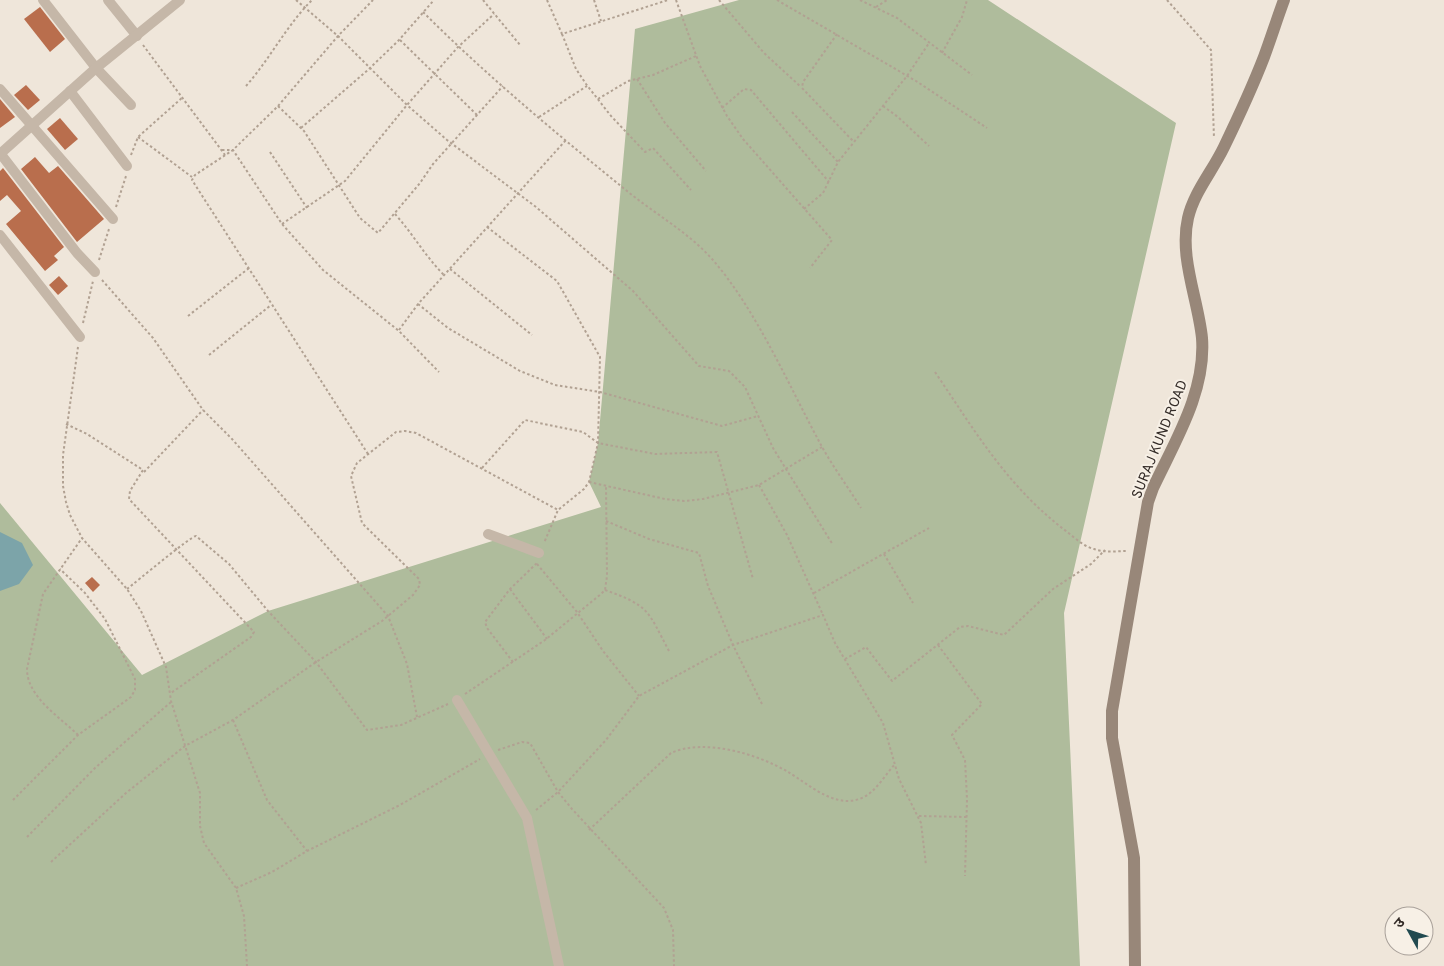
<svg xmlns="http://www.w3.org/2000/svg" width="1444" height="966" font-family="Overpass,'Noto Sans Devanagari',sans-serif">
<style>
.green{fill:#afbc9c}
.water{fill:#7ca4a9}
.building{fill:#b96e4d}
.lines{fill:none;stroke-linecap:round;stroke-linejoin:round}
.path{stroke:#b1a192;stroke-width:2;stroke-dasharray:2.5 2.5;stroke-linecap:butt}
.street{stroke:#c5b7a8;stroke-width:10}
.secondary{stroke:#988779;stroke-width:12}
.labels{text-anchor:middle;stroke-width:4;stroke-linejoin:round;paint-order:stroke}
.street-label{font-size:14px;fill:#332b27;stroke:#f7f0e6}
</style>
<rect width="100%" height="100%" fill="#efe6da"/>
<!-- green -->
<path class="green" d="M739,0H988L1176,123L1064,613L1080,966H0V503L142,675L268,611L601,507L589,482L598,443L635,29Z"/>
<!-- water -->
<path class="water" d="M0,532L22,543L33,565L19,584L0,591Z"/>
<!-- building -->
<g class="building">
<path d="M40,7L65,39L50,52L24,19Z"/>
<path d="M26,85L40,100L28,110L14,95Z"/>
<path d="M0,99L15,117L0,128Z"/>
<path d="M60,118L78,139L65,150L47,129Z"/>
<path d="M35,157L49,173L58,166L104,219L77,242L21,169Z"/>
<path d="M3,168L64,247L54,256L58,260L45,271L6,224L21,211L7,195L0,201V171Z"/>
<path d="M59,276L68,286L58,295L49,285Z"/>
<path d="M92,577L100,585L93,592L85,583Z"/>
</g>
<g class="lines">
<!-- path -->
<g class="path">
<path d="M296,0L338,36L407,105L447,140L536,207L633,291L699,366L729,371L745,387L773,448L833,545"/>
<path d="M483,0L520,45"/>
<path d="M547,0L562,34L668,0"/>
<path d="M594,0L601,21"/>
<path d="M676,0L700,66L727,116L743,139L832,240L810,268"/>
<path d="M719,0L764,53L801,87"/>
<path d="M777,0L916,81L987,128"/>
<path d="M860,0L897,18L972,75"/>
<path d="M1167,0L1211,50L1214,138"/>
<path d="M876,7L887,0"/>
<path d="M423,12C487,76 557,134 627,191C655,214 688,232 712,259C756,309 789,386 821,445C833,467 848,487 861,508"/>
<path d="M562,34L576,69L586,84L611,116L645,152L653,148L691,190"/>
<path d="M837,34L803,82L802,88L854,142"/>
<path d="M400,40L477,115"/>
<path d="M143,45L225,155"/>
<path d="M942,53L962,17L967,0"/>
<path d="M637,79L665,123L706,171"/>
<path d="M246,86C270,59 286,26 312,0"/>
<path d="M598,99L628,81L653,75L696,56"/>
<path d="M278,106L304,131L360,218L378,233L420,183L433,164L503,86"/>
<path d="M883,106L898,117L929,146"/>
<path d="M722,108L744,89L751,90L829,182"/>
<path d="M792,112L838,162"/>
<path d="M539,117L587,86"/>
<path d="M301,128L369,69L399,40L434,0"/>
<path d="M138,137L192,177"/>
<path d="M222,150H233L282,224L323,270L399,331L439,372"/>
<path d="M270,152L307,208"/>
<path d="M131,155L138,137L183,97"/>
<path d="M116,207L126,176"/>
<path d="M804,209L823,193L838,162L907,76L929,43"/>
<path d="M395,214C413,234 425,256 444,275"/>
<path d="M282,224L345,181L407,105L458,47L494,14"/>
<path d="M487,227L557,281L600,357L598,443L589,482L584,489L558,510L544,543"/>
<path d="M99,260L109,229"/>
<path d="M450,269L532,335"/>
<path d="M102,280L153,338L203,410L232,439L388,616L407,664L417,717"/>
<path d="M418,304L448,328L520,371L555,385L600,392L722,426L758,416"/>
<path d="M188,316L249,268"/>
<path d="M83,323L93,281"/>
<path d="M399,330L418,304L566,140"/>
<path d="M78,347L63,455V486L66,502L70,515L82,538L127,589L141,611L166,667L171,701L200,793V826L204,843L236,888L244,916L247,966"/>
<path d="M209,355L271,305"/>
<path d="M935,372C975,431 1005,483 1062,528C1072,535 1082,546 1094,549C1104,553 1117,551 1128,551"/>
<path d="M66,424L87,434L143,470L130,491L129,499L254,632L251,637L171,693"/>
<path d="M368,454L192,180L195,175L233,150L278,106L338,36L373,0"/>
<path d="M482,468L525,420L583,432L598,443L655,454L717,452L753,579"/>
<path d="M144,472L203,410"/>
<path d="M589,482L665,499L684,501L703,499L759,485L822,447"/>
<path d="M759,485L787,535L823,615"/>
<path d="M606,521L649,539L699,553L708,586L733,645L763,706"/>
<path d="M884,554L913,603"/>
<path d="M537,564L577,612L603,651L639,696"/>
<path d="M127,589C136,582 191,536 196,536L229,564L268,611L316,662L367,730L401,725L448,704"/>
<path d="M510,589L547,639"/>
<path d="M605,590C650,606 647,610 669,651"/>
<path d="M814,593L929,528"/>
<path d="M938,645L982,704L952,735L965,760L967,799L965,876"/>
<path d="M845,659L866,647L892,681L960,627L968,626L1004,635L1053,589L1091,564L1105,550"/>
<path d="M513,662L487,628L485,622L510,589L537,563"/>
<path d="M465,694L545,640L601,594L605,590L607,576L606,485"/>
<path d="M233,720L267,800L307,851"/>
<path d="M78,735C60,717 27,697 27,669L43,594L82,538"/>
<path d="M498,750L522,742L530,743L558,792L572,809L664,908L673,930L674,966"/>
<path d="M13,800L78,735L131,697L135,690V679L105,619L85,593L60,569"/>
<path d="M536,810L558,792L606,740L639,696L733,645L823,615L835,643L883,723L899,779L921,823L926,865"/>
<path d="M919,816L967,817"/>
<path d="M589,830L671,753C704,738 758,754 788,772C809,784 836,811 864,797C876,791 886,774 895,764"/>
<path d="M27,837L95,768L171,702"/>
<path d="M51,862L126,793L185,746L233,720L316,662L382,621L413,595L420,585L419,579L362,523L351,476L357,463L396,432L405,431L416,433L558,510"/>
<path d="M236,888L272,872L307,851L400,805L480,759"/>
</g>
<!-- street -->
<g class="street">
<path d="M43,0L96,68L131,105"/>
<path d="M108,0L137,36"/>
<path d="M0,89L113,219"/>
<path d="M70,91L127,166"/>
<path d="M0,153L77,253L95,272"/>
<path d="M0,154L96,68L180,0"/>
<path d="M0,235L80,337"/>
<path d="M488,534L539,553"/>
<path d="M457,700L527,818L559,966"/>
</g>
<!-- secondary -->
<path class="secondary" d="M1135,966L1134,858L1112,738V711L1148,502L1153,488C1175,441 1206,392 1202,338C1198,299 1179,257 1188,218C1194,192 1212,172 1224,147C1238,118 1252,88 1264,57C1271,38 1277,19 1284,0"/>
</g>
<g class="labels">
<!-- street labels -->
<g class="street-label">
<text transform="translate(1159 439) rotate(-68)" y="5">SURAJ KUND ROAD</text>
</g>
</g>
<!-- north arrow -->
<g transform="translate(1409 931) rotate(310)"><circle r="24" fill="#f7f0e6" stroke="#a9a19a"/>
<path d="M0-4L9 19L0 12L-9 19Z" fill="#214a50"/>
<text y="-8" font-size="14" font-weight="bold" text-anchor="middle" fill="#332b27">उ</text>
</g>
</svg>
